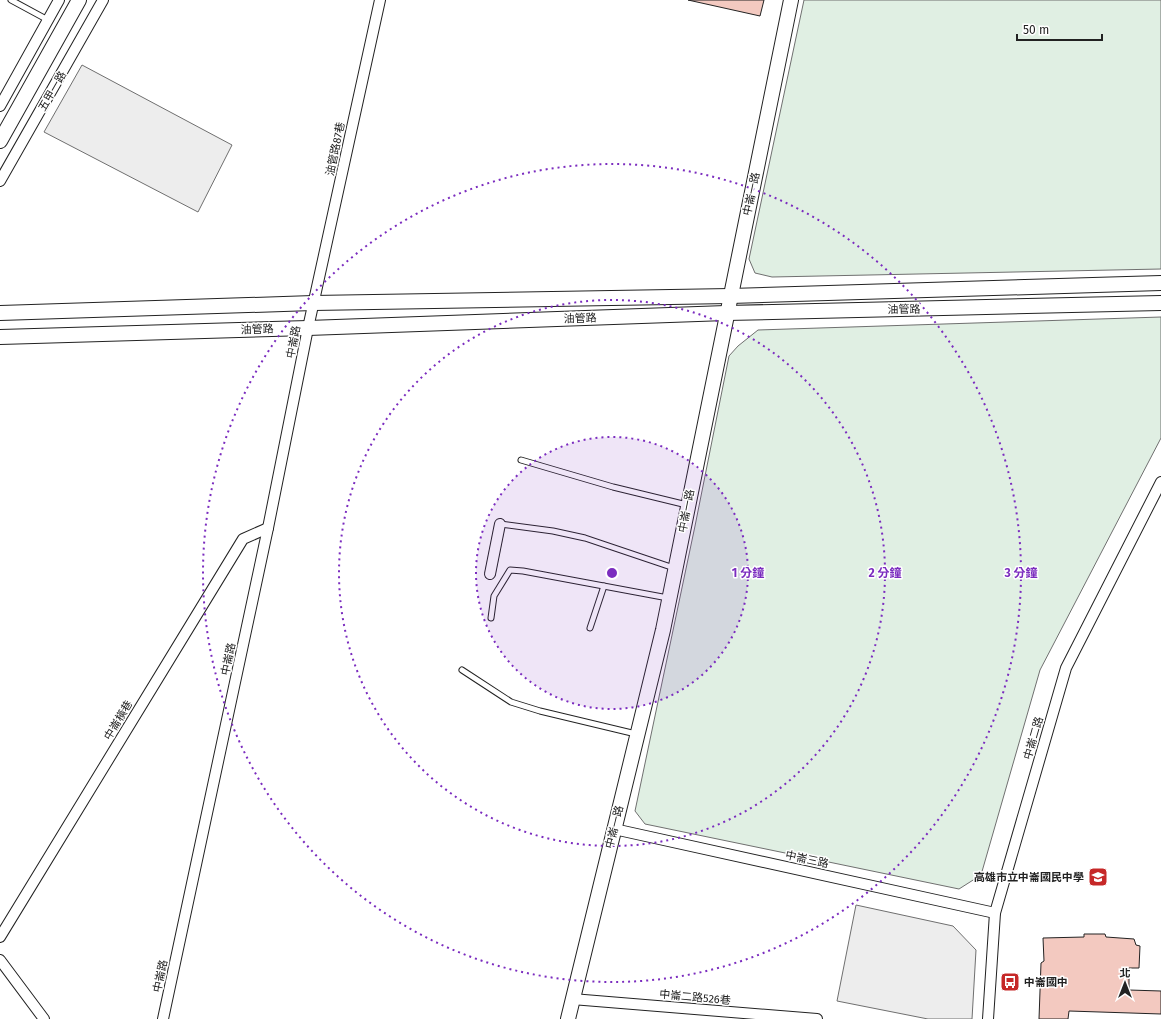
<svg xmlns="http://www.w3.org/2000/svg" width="1161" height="1019" font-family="'Fira Sans','Noto Sans TC',sans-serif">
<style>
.green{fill:#e0efe3;stroke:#6f6f6f}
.parking{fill:#ededed;stroke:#6f6f6f}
.building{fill:#f3c9c0;stroke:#222}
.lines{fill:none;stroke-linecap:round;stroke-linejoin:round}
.lane-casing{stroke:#222;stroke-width:7}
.street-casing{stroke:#222;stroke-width:12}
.secondary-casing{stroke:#222;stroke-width:16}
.lane{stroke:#fff;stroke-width:5}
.street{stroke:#fff;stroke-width:10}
.secondary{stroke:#fff;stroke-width:14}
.ring{fill:none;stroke:#7b2cbf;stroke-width:2;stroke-dasharray:2 4}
.labels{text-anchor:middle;stroke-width:3;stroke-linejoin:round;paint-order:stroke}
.street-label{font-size:11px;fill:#222;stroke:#fff}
.poi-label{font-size:11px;font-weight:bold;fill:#222;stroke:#fff;text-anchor:end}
.centre{fill:#7b2cbf;stroke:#fff;stroke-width:2}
.ring-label{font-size:12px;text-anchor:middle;font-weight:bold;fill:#7b2cbf;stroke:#fff;stroke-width:3;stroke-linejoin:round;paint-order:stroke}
</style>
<rect width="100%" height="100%" fill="#fff"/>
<!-- green -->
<g class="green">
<path d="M804,0H1161V269L772,277L755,273L749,259Z"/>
<path d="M1161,317V438L1040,670L981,875L959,889L645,824L635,811L695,526L729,356L738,346L758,330Z"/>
</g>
<!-- parking -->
<g class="parking">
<path d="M82,65L232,145L198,212L44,132Z"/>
<path d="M856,905L953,926L976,950L972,1019H928L837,1001Z"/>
</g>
<!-- building -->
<g class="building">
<path d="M688,0H764L760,16Z"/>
<path d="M1084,934H1105L1106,937L1134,939L1136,945L1140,946L1139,968H1129V990L1161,991V1014L1069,1011L1068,1019H1039L1041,963L1044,961L1043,938L1084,937Z"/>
</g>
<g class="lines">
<defs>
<g id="lane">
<path d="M11,0L48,20"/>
<path d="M521,460L613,487L687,505"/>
<path d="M500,524L553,531L585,538L674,568"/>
<path d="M491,618L494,596L510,570L523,571L668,598"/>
<path d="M590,628L604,586"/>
<path d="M462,670L511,702L540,711L636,734"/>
</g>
<g id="street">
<path d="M0,106L59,0"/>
<path d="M0,181L103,0"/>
<path d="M490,574L500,524"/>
<path d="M614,829L995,913"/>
<path d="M0,937L243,539L268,528"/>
<path d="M0,960L44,1019"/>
<path d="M572,999L817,1019"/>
<path d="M163,1019L268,528L308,328L380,0"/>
<path d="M988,1019L995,913L1066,668L1161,482"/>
</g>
<g id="secondary">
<path d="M0,141L79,0"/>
<path d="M0,313L313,303L730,296L1161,283"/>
<path d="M0,337L308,328L726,313L1161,303"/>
<path d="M568,1019L663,630L791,0"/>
</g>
</defs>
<!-- lane casing -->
<use href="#lane" class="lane-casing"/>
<!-- street casing -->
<use href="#street" class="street-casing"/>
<!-- secondary casing -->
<use href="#secondary" class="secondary-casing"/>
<!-- lane -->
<use href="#lane" class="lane"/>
<!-- street -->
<use href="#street" class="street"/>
<!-- secondary -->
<use href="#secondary" class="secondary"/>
</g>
<!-- distance rings -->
<circle cx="612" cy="573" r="136" fill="#7b2cbf" fill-opacity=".12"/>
<g class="ring">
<circle cx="612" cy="573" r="136"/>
<circle cx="612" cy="573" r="273"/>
<circle cx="612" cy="573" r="409"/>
</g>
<!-- icons -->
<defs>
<symbol id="school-square" viewBox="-11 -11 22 22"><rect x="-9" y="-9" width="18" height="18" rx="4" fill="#c62828" stroke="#fff"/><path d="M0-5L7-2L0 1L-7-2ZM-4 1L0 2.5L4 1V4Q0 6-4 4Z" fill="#fff"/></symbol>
<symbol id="bus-square" viewBox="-11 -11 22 22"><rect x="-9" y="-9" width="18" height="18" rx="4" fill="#c62828" stroke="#fff"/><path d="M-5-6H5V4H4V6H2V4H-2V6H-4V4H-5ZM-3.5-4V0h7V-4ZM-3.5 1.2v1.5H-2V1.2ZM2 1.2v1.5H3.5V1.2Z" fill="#fff"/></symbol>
</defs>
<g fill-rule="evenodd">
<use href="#school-square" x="1087" y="866" width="22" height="22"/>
<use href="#bus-square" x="999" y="971" width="22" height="22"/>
</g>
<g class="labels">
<!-- street labels -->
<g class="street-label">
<text transform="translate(52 91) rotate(-60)" y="4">五甲一路</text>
<text transform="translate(335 149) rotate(-78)" y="4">油管路87巷</text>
<text transform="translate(751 194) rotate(-78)" y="4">中崙一路</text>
<text transform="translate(904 309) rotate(-1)" y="4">油管路</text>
<text transform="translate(580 318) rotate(-2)" y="4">油管路</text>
<text transform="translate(257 329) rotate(-2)" y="4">油管路</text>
<text transform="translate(293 342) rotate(-79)" y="4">中崙路</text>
<text transform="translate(686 511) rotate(-79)" y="4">中崙一路</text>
<text transform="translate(228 659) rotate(-78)" y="4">中崙路</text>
<text transform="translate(118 720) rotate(-59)" y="4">中崙橫巷</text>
<text transform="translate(1033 738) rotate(-74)" y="4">中崙二路</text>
<text transform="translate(614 827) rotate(-76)" y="4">中崙一路</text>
<text transform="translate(807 859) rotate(12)" y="4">中崙三路</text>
<text transform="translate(160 976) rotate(-78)" y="4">中崙路</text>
<text transform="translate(695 997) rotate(5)" y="4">中崙二路526巷</text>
</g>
<!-- poi labels -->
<g class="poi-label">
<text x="1084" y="881">高雄市立中崙國民中學</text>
<text x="1024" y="986" text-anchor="start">中崙國中</text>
</g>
</g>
<circle cx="612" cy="573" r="6" class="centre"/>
<g class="ring-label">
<text x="748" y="577">1 分鐘</text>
<text x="885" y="577">2 分鐘</text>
<text x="1021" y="577">3 分鐘</text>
</g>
<!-- north arrow -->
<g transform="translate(1125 983)" stroke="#ffffff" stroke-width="3" paint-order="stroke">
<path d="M0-3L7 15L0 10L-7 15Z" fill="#222222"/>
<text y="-6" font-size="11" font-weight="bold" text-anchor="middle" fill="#222222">北</text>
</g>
<!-- scale -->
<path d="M1017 34v6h85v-6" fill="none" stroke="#222222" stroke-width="2"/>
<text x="1023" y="34" font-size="12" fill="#222222" stroke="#ffffff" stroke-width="3" paint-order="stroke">50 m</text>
</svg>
